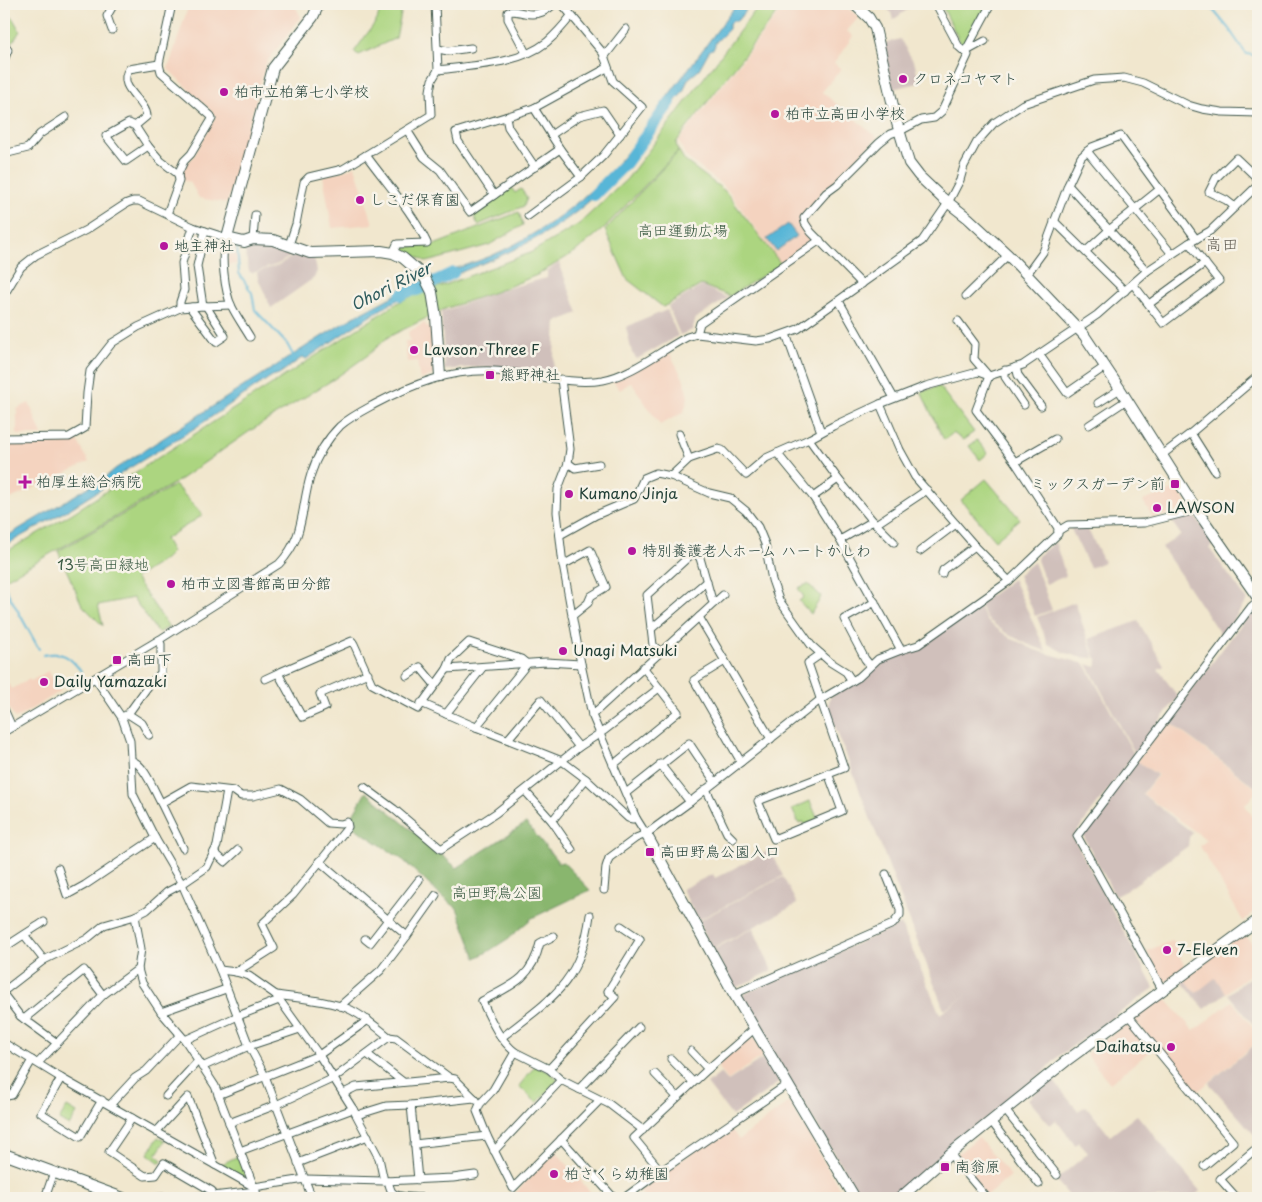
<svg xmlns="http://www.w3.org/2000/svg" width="1262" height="1202" font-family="'Playpen Sans','Klee One',sans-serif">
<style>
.built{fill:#f4d3bf}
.industrial{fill:#d0c0bb}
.green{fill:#acd580;stroke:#66895a}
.forest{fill:#89b66e;stroke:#547a51}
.water{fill:#59b6d7;stroke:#3c7a86}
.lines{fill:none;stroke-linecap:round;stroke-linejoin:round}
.stream{stroke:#59b6d7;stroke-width:2}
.river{stroke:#59b6d7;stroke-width:12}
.street-casing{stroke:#3e564b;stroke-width:9}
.secondary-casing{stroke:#3e564b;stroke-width:12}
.street{stroke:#fff;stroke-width:7}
.secondary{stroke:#fff;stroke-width:10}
.poi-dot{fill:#b5179e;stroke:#f7f3e8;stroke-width:2}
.labels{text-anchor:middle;stroke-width:5;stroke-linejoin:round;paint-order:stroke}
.poi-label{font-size:15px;fill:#1f3d34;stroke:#f7f3e8;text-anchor:start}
.park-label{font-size:15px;fill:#3b5b43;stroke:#f7f3e8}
.neighbourhood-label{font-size:16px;fill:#656056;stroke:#f7f3e8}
.water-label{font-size:16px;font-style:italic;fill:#2e5b5d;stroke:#f7f3e8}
</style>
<rect width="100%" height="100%" fill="#f7f3e8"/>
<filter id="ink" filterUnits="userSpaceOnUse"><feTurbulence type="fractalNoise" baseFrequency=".02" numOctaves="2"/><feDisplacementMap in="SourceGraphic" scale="10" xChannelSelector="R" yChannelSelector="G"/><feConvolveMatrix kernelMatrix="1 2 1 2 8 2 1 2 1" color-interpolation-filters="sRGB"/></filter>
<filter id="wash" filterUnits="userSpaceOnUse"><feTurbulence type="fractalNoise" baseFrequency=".0096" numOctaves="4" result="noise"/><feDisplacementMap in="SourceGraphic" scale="20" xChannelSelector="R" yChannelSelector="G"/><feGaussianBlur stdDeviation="1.12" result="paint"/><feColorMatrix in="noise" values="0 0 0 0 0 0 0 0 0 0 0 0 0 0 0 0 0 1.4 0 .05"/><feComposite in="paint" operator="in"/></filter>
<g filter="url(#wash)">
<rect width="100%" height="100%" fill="#f1e7ce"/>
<!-- built -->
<g class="built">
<path d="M189,4H294L301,17L266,63L227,203L199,198L190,182L182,180L183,170L185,164L193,158L215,118V115L168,69Z"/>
<path d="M786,4H842L859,17L847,31L853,36L834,63L841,69L822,92L877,137L836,182L824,189L803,215L814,239L813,242L781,264L726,188L686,157L679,141Z"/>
<path d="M355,166L373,224L332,228L323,175L344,171Z"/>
<path d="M226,243L235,246L236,264L225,265Z"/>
<path d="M425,323L426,327L433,326L438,373L420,380L417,361L407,362L405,341H410L408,332Z"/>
<path d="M668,350L684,380L688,397L684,412L660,425L631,382L620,390L612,380Z"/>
<path d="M29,403L42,435H19L17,434V409Z"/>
<path d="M75,436L89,462L4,502V442L60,441Z"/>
<path d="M1178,488L1189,508L1153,518L1143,501Z"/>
<path d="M48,671L61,691L15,719L4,698V680H5L12,689L29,679L31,681Z"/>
<path d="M1167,721L1258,790L1245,805L1258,824V910L1243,921L1200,846L1207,840L1143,794L1158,775L1137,761Z"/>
<path d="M1243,933L1258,951V968L1226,993L1215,979L1196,993L1184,979Z"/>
<path d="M1173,940L1186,967L1164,983L1147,951Z"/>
<path d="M1163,996L1194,1031L1232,1001L1258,1033V1041L1196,1093L1132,1017Z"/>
<path d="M1130,1022L1153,1049L1110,1083L1086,1054Z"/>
<path d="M752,1034L764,1055L728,1080L716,1064Z"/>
<path d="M789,1102L845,1198H645L639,1191L729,1126L739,1140Z"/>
<path d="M978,1137L1011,1176L986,1196L954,1157Z"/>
<path d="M555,1150L595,1198H511Z"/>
</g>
<!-- industrial -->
<g class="industrial">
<path d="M884,4H915L893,20L891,13Z"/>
<path d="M900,39L915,64L919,83L892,89L882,44Z"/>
<path d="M262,243L281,247L294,254L278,264L252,273L249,271L244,246Z"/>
<path d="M296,254L314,258L317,271L314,278L271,308L258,278L257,272L279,265Z"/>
<path d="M559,263L578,313L556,322L553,372L475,367L445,370L441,312L508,288L547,278V271Z"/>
<path d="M702,286L728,298L696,318L692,330L680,335L668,306Z"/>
<path d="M667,310L678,336L637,359L632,353L626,327Z"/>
<path d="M1193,514L1214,544L1209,548L1247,600L1222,637L1162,547L1181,535L1170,519Z"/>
<path d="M1086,526L1104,562L1090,568L1070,527Z"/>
<path d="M1055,542L1066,576L1046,584L1037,560L1038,556Z"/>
<path d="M1034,562L1052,610L1035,616L1018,575Z"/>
<path d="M1013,579L1046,651L1029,645L1006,633L987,619L979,604Z"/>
<path d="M1075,602L1094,658L1079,657L1063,652L1048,644L1037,617Z"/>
<path d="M978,605L987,621L1007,636L1035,650L1085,664L1134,754L1073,837L1154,988L1059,1056L1041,1074L949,1148L892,1198H861L739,996L901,924L940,1014L966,996L944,1010L828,708L830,697L877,665L891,658L915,650Z"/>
<path d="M1253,609H1258V789L1168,721Z"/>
<path d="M1138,621L1164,666L1158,669L1178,697L1135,753L1087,664L1096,667L1098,660L1095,657L1089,639Z"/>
<path d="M1137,761L1157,775L1142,794L1193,833L1189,837L1188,846L1127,890L1115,896L1083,835L1123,780L1133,787L1123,779Z"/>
<path d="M770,850L783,876L698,920L682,889L713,874L715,878Z"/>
<path d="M783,877L797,904L712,949L698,921Z"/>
<path d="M753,928L772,971L735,988L713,950Z"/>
<path d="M1258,971V1030L1228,994Z"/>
<path d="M1215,978L1226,993L1205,1009L1181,981L1184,979L1196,993Z"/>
<path d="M1258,1042V1139L1209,1083Z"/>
<path d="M766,1056L779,1079L778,1083L732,1116L707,1084L721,1073L728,1081Z"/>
<path d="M1052,1079L1078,1111L1086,1106L1110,1136L1137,1115L1200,1191L1192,1198H1071L1056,1180L1088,1153L1079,1142L1075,1145L1056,1120L1050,1125L1028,1099Z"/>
</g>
<!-- green -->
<g class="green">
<path d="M382,4H403L396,38L359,55L354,52L377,20Z"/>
<path d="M760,4H784L680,137L676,143L678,151L603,229L575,252L537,275L495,292L447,308L388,337L368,355L334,379L250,431L175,483L4,580V553L71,514L399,302L425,290L442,286L530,253L579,224L627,179Z"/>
<path d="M941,4H988L964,44H961Z"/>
<path d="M12,17L20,31L10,46L4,37V23Z"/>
<path d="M679,151L685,161L725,191L781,264L730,296L701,285L663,307L627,279L605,230Z"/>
<path d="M511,187L515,193L521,189L527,198L524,206L478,225L474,216L475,213Z"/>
<path d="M519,212L523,225L489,245L427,262L401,247L434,245Z"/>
<path d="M939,386L974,432L963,440L953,433L944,440L921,392Z"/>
<path d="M977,440L988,453L980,460L969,446Z"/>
<path d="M986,479L1020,519L995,540L961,500Z"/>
<path d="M175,485L203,515L165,539L172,552L165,559L135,578L169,627L158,633L133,598L98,605L103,626L82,605L58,551Z"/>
<path d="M808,584L821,596C819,603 814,607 811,614L799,601L804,597L798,588Z"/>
<path d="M810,801L818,820L805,825L804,822L799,824L792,809Z"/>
<path d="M535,1066L549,1072L558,1080L537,1103L519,1086Z"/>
<path d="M67,1107L77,1113L69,1126L59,1120Z"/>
<path d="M158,1137L165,1141L156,1155L162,1160L160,1163L148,1154Z"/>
<path d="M238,1156L246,1176L243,1178L220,1165Z"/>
</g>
<!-- forest -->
<path class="forest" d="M366,792L457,868L526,823L559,863L563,862L590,890L532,918L509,938L489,951L476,958L457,908L441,896L403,860L352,826V816Z"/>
<!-- water -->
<g class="water">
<path d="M737,4H751L737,21H733L729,24V29L716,42L714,48L709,51L698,71L688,79L683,92L662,117L656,112Z"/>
<path d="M652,120L657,123C634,155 607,188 575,213C535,244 486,262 439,281L437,275C455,268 474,263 491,256C560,225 609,180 652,120Z"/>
<path d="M788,224L797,236L776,251L767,239Z"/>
<path d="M419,282L422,288C380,306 344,334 306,359L303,357L279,374L272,376L195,428L123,472L108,485L71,508L4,546V538L107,476L115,469L324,335L352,318Z"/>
</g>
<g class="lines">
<!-- stream -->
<g class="stream">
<path d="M1208,4L1229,29L1244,51L1247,54L1258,56"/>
<path d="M237,246L239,273L252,293L255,310L287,344L294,357"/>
<path d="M4,586L39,649"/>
<path d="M43,655C63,651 69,656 81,671"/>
</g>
<!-- river -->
<g class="river">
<path d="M594,195L626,163L670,102"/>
<path d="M401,295L409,291L417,290L453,273"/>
</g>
</g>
</g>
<g filter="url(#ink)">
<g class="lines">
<defs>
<g id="street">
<path d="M112,30L107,16L114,4"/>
<path d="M4,45L8,50L4,60"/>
<path d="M438,49L448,51L471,48"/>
<path d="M965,52L991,4"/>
<path d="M965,52L985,41"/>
<path d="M526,53L508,19V12C514,10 518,12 524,13C536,16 546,12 554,4"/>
<path d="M604,57L626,29"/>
<path d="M438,70C474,65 518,65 547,42C556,34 564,25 571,16"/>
<path d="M534,108L560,149L581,177"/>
<path d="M506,117L508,127L535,167"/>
<path d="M135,126L148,146L126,161L106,136L129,123L135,126L147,116C146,100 116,88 129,69L159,64"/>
<path d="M407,130L424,157L440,170L470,212L560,149"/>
<path d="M551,135L579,116L603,110L620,135"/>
<path d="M148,146L161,161L178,174"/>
<path d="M1087,151L1172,254"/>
<path d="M4,154L28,148L40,134L66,117"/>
<path d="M366,155C387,184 412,211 427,243L397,244L393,253"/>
<path d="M1068,185L1147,271"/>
<path d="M494,195L458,141L456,132L534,108L607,68"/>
<path d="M1235,207L1226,200L1209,192L1216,178L1236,158L1258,179"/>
<path d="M167,214L179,181L178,174L184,161L191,154L212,119L211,116L161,72L159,64L172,4"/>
<path d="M528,216L581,177L603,156L642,107L613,81L603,53L562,4"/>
<path d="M1054,221L1125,291"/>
<path d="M193,227L182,263L184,290L180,302V308L203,306"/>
<path d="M205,231L197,266L203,306L231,305"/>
<path d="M253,239L255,215"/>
<path d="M289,245L296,224L304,182L309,177L343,169L431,115L430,91L432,80L438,70L435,4"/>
<path d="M1086,251L1109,230L1160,189"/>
<path d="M1027,274L1043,252L1068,185L1081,157L1092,147L1121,136L1196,239"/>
<path d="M862,284L811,232L805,223L804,218L826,193L837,185L879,143L890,134L904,129L921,120L934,118L942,111L968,55L959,47L936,4"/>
<path d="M1133,284L1163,323L1219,281L1189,243"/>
<path d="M4,295L21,267L36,255L86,230L127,203L133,201H139L193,227L227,238C219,252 225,293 232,307C237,317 244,327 250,337"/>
<path d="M966,296L1008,255"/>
<path d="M839,301L894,398"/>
<path d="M1149,304L1205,263"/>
<path d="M192,307V310L216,342L225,336L206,306"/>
<path d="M958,321L975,344L974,359L987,374"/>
<path d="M697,334L700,323L820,240"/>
<path d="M786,334L821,432"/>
<path d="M1039,354L1067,393L1106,366"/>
<path d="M1016,367L1018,375L1041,406"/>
<path d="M1005,370V377L1024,405"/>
<path d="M561,379L570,449L568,463L558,489L557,512L563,565L581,664L592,715L636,818L646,834"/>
<path d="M1098,403L1120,389"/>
<path d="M880,404L900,450L915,477L975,546L1009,581"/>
<path d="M1089,425L1127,400"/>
<path d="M1191,433L1215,471"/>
<path d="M679,434L689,459"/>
<path d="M4,438L69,437L85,428L87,393L90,371L112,343L138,327L180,308"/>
<path d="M809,439L838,479L873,521"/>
<path d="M777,453L766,458L746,475L722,450L718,449L689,459L671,476L709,493L730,498L746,511L758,527L765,544L772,580L779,600L811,645L830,662L846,672L852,681"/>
<path d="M1162,455L1191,433L1258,376"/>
<path d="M1015,462L1055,439"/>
<path d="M568,463L575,468L599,464"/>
<path d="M838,479L813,497L840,540L901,650"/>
<path d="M813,497L777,453L809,439L833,426L880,404L926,386L978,372L989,376L1023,365L1097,315L1147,271L1189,243L1210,231L1258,185"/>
<path d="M876,524L894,542"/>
<path d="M1058,531L1068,525L1144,523L1192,511L1196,509"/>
<path d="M560,535L596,515L634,499L644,478L656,473L671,476"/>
<path d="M840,540L873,521L876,524L927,490"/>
<path d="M920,551L956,524"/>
<path d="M563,565L590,550L606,587L591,596L588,603L572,616"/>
<path d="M942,574L943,570L975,546"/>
<path d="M699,617L723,595"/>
<path d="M651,629L707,581"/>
<path d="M660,652L653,645L647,595L694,552L700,558L712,600L714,603"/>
<path d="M821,654L808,663L844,768L758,801L774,839L842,811L828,773"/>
<path d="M725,661L694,680L741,762"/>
<path d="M870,665L865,659L844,619L875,602"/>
<path d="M447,669L546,662L581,664"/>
<path d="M368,673L320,694L325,707L302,717L278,673L352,641L354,644L372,684L418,709L447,669L451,659L469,642L521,659L527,664L476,727"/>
<path d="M407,676L420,667L435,685"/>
<path d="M95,678L122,718L130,741L133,794L155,838L182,884L220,970L249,1046L265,1076L312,1198"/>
<path d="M265,679L278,673"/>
<path d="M421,703L476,727L562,761L586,779L628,818L633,819L636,818"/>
<path d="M4,709L12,727"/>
<path d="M128,714L149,685L161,673V644L159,640"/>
<path d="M446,714L483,667"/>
<path d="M592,715L699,617L771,739"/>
<path d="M124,716L128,714L142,723L149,735"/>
<path d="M4,732L162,638L279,564C306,536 300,509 311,474C317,455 326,440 340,426C350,417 364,410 375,404C413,384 451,369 494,371C528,372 569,386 603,380C633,374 660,351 687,337L697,334L756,341L770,339L798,329L922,241L948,203L960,180L964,166L977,142L994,123L1023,104L1094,80L1124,78L1143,83L1188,105L1202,109L1222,112L1258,113"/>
<path d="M508,739L541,700L579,747"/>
<path d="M132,761C144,763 155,793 161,803L191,786L234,791L241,796H253L281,789L300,799L328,823L341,824L347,822L348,827L293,895L262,924L274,948L236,972"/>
<path d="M660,764L690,802"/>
<path d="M613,765L678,712L643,667"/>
<path d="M364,787L394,809L441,849L496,813L579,747L605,730L659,688"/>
<path d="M706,789L727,833L733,839"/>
<path d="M525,791L552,821L572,850"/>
<path d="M626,793L689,743L715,782"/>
<path d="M161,803L183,848"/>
<path d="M552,821L586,779"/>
<path d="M214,852L225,862L238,850"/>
<path d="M319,861L407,936"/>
<path d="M58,868L67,895L85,885L155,838"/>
<path d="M604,890L606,867L609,858L636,838L646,834L690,802L820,700L859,677L878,659L901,650L918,645L1009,581L1058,534V528L1015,462L976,410L989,376"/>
<path d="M135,916L141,949L138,969L142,983L161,1012L185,1040L215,1086L254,1187L305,1179L384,1181L453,1178L475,1175"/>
<path d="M25,936L44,960L87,939L104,925L135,916L147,910L167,892L182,884L207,867L217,846L227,791"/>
<path d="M365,939L370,943L419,880"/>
<path d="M4,948C17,939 30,931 44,922"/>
<path d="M220,970L236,972L249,976L276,995L319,1055L353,1109L379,1158L384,1181"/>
<path d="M4,991L44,960"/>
<path d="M1163,991L1077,836L1251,607L1258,601"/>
<path d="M734,994L893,924L900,915V909L886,874"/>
<path d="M4,995L20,1016L57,1043"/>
<path d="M276,995C297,998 333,1001 351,1010C365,1017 377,1027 389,1037"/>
<path d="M340,1006L381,970L407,936L436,895"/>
<path d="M161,1012L226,989"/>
<path d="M1128,1015L1233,1142L1204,1166"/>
<path d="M24,1019L84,970L103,995"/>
<path d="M501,1038C551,999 581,983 590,915"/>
<path d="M185,1040L238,1016L279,1000"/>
<path d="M4,1043L61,1078L254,1187L258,1198"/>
<path d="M691,1051L708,1069"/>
<path d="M515,1052C498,1038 491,1020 482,1001C511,986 532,979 540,943L554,936"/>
<path d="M367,1054L402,1081"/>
<path d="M671,1059L693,1082"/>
<path d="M38,1063L103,995L138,969"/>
<path d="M202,1067L249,1046L300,1029"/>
<path d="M549,1069L615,997L608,991L640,939L621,926"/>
<path d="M655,1074L677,1097"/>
<path d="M61,1078L41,1113L80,1137L102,1100"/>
<path d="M579,1089L639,1027"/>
<path d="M344,1093L356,1087L450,1078"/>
<path d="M4,1094L7,1096L12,1095L32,1060"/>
<path d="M218,1095L319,1055L368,1020"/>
<path d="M166,1096L198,1061"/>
<path d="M599,1101L513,1188L487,1136L477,1111L480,1104L493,1090L515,1052L549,1069L561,1080L609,1104L643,1130"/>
<path d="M110,1105L135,1078L146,1071L180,1035"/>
<path d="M411,1105L418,1180"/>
<path d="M1005,1110L1057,1175"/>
<path d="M357,1115L386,1106L411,1105L474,1098L476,1100"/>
<path d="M132,1118L109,1152L145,1176L156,1175L164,1163L212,1191L213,1196"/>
<path d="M991,1121L1039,1184"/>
<path d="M229,1123L276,1105L334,1078L389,1037L396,1038L450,1078L455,1079L474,1098"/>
<path d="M156,1132L188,1097L215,1165"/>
<path d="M561,1139L614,1198"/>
<path d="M414,1144L487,1136"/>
<path d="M240,1151L353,1109"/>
<path d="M494,1151L561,1080"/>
<path d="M950,1154L987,1198"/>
<path d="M298,1163L368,1136"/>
<path d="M661,1171L634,1138L708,1069L754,1029"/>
<path d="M388,1181C389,1184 390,1189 392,1192C400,1201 431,1196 443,1198"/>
<path d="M45,1198L54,1172"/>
<path d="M136,1198L213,1196L256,1191"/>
<path d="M624,1198L661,1171L788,1084"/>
<path d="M1237,1198L1220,1179L1258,1147"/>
<path d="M1257,1198L1258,1197"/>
</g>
<g id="secondary">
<path d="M319,4L313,17L273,68L227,238L244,242L253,239L273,240L310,253L381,251L393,253L403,258L424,276L432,292L436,317L440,376"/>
<path d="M854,4L869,18L875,28L897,123L909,163L919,176L941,197L968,218L1008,255L1084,335L1120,389L1196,509L1258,598"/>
<path d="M646,834L734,994L855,1198"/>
<path d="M4,1154L123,1198"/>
<path d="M900,1198L950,1154L1066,1061L1258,920"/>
</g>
</defs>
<!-- street casing -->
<use href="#street" class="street-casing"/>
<!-- secondary casing -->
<use href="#secondary" class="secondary-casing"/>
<!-- street -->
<use href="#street" class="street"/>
<!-- secondary -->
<use href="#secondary" class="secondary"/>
</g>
</g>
<!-- markers -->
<g class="poi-dot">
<circle cx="903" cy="79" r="5"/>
<circle cx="224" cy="92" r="5"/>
<circle cx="775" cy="114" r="5"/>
<circle cx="360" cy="200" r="5"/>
<circle cx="164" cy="246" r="5"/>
<circle cx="414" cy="350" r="5"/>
<rect x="485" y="370" width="10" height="10" rx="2.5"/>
<path d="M22.5 474.5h5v5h5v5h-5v5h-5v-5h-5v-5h5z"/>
<rect x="1170" y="479" width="10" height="10" rx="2.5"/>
<circle cx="569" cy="494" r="5"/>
<circle cx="1157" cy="508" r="5"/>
<circle cx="632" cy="551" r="5"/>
<circle cx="171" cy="584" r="5"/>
<circle cx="563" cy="651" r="5"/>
<rect x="112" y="655" width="10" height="10" rx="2.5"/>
<circle cx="44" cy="682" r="5"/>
<rect x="645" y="847" width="10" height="10" rx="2.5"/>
<circle cx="1167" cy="950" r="5"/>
<circle cx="1171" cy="1047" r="5"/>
<rect x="940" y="1162" width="10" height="10" rx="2.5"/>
<circle cx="554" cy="1174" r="5"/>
</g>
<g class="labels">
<!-- poi labels -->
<g class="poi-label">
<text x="913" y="84">クロネコヤマト</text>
<text x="234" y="97">柏市立柏第七小学校</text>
<text x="785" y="119">柏市立高田小学校</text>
<text x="370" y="205">しこだ保育園</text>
<text x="174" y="251">地主神社</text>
<text x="424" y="355">Lawson･Three F</text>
<text x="500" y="380">熊野神社</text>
<text x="36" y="487">柏厚生総合病院</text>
<text x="1165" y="489" text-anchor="end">ミックスガーデン前</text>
<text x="579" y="499">Kumano Jinja</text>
<text x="1167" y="513">LAWSON</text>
<text x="642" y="556">特別養護老人ホーム ハートかしわ</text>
<text x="181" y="589">柏市立図書館高田分館</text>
<text x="573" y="656">Unagi Matsuki</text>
<text x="127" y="665">高田下</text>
<text x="54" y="687">Daily Yamazaki</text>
<text x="660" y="857">高田野鳥公園入口</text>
<text x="1177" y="955">7-Eleven</text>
<text x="1161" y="1052" text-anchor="end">Daihatsu</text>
<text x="955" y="1172">南翁原</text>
<text x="564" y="1179">柏さくら幼稚園</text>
</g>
<!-- park labels -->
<g class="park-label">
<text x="683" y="236">高田運動広場</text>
<text x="103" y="570">13号高田緑地</text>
<text x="497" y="898">高田野鳥公園</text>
</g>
<!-- neighbourhood labels -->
<g class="neighbourhood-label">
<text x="1222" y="250">高田</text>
</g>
<!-- water labels -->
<g class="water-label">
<text transform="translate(391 286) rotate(-27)" y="6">Ohori River</text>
</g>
</g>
<!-- margin -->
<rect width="1262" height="1202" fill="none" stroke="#f7f3e8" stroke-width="20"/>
</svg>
